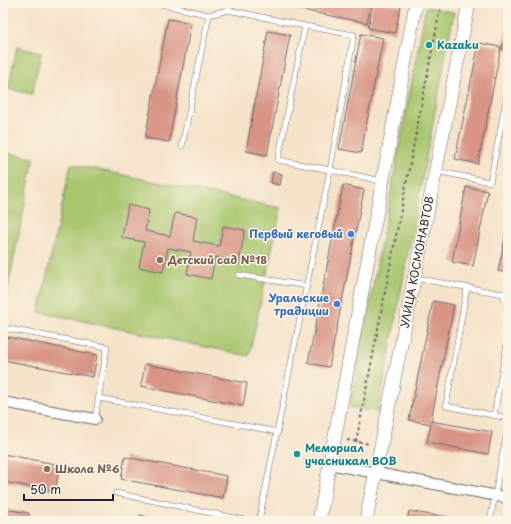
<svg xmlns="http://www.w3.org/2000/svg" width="511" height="524" font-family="'Playpen Sans',sans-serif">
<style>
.green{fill:#a9c66e;stroke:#667454}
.building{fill:#d89586}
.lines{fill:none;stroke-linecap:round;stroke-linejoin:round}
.service-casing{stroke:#6c666d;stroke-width:6}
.minor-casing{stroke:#6c666d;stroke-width:12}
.tertiary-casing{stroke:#6c666d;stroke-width:14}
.path{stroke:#6c666d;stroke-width:2;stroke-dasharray:3 3;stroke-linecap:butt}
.service{stroke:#fff;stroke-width:5}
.minor{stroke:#fff;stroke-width:10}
.tertiary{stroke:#fff;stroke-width:13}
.culture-dot{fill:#0f9aa8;stroke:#fcf5e5;stroke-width:1.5}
.shop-dot{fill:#3f7fe0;stroke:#fcf5e5;stroke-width:1.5}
.education-dot{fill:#8d6e63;stroke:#fcf5e5;stroke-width:1.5}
.labels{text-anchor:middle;stroke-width:3;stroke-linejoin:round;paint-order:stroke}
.culture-label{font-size:11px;font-weight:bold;fill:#0d838f;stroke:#fcf5e5;text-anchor:start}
.shop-label{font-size:11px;font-weight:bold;fill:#366cbe;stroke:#fcf5e5;text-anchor:end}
.education-label{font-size:11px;font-weight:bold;fill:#785e54;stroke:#fcf5e5;text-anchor:start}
.street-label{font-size:11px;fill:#22223b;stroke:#fcf5e5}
</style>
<rect width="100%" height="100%" fill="#fcf5e5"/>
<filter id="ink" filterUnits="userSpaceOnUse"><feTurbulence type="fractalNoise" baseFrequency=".025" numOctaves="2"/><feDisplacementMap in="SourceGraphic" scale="8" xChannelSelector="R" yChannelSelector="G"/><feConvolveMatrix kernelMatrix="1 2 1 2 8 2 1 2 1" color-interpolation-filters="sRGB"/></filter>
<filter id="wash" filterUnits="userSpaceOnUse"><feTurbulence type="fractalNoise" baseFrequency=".012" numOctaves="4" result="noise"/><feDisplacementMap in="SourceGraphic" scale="16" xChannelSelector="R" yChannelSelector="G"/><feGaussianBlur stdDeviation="0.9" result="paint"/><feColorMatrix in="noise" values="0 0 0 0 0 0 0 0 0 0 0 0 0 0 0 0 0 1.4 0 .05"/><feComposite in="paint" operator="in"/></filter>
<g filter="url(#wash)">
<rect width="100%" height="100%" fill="#f5e3c9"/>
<!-- green -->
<g class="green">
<path d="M426,7L454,12L378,412L350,407Z"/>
<path d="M17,47L41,53L32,94L8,89Z"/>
<path d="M3,152L34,158L4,308H3Z"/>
<path d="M71,164L281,208L249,356L39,312Z"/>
</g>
<g id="blocks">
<!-- building -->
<g class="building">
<path d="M267,3H371L367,23Z"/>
<path d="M373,3H385L401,6L395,33L368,28Z"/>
<path d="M168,19L191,23L169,142L145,138Z"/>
<path d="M507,28H508V51L502,49Z"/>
<path d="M268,31L290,35L267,155L246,151Z"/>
<path d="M361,34L383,38L361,153L339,149Z"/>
<path d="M479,43L501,47L478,164L455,159Z"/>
<path d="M273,172L282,174L280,185L271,183Z"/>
<path d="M343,185L364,190L329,367L308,363Z"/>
<path d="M466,187L488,191L473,266L452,262Z"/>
<path d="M128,205L149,210L145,231L170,236L175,213L197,217L193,241L219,246L223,226L245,230L239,262L215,257L211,279L187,274L191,252L168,248L163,272L139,267L144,242L122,238Z"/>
<path d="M507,229H508V273L498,271Z"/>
<path d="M433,301L454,305L431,421L492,432L488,454L427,442L431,424L409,420Z"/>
<path d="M3,336L97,355L93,377L3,360Z"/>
<path d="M145,364L247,383L243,406L141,386Z"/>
<path d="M508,396V410L504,409Z"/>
<path d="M3,454L60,465L55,491L3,482Z"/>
<path d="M125,457L227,476L223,498L121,479Z"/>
<path d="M3,509L29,513L28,521H3Z"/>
<path d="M409,511L459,520V521H407Z"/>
<path d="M140,515L148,517L147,521H138Z"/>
</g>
</g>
</g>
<g filter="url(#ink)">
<use href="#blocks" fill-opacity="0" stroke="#6c666d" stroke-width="1"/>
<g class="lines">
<defs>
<g id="service">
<path d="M156,3L209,15L228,10L305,26L278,160L330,170L354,35L305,26"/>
<path d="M3,21L6,3"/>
<path d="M182,146L209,15"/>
<path d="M436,171L490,182L508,90"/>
<path d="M239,275L307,286"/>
<path d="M415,278L503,294L508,291"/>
<path d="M467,287L446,406L508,418"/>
<path d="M503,294L508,310"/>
<path d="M3,328L107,347L95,419"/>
<path d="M99,398L278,432"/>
<path d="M494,415L508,338"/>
<path d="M116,493L249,521"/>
<path d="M259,521L330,170L382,181"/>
<path d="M490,521L508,426"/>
</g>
<g id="minor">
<path d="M3,402L95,419"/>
<path d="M329,464L508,498"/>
</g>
<g id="tertiary">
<path d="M319,521L416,3"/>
<path d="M366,521L469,3"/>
</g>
</defs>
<!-- service casing -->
<use href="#service" class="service-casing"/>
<!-- minor casing -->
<use href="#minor" class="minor-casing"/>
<!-- tertiary casing -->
<use href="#tertiary" class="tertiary-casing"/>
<!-- path -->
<g class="path">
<path d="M347,440L370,444"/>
<path d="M356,442L441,4"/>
</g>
<!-- service -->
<use href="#service" class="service"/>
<!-- minor -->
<use href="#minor" class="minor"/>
<!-- tertiary -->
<use href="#tertiary" class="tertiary"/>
</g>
</g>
<!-- markers -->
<g class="culture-dot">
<circle cx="429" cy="45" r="4"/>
<circle cx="297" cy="454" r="4"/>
</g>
<g class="shop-dot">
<circle cx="351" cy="234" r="4"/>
<circle cx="337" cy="304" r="4"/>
</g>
<g class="education-dot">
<circle cx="160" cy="260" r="4"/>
<circle cx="47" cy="469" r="4"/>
</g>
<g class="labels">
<!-- culture labels -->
<g class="culture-label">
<text x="437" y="49">Kazaku</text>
<text x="305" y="452">Мемориал<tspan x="305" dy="13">учасникам ВОВ</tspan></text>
</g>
<!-- shop labels -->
<g class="shop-label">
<text x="343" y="238">Первый кеговый</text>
<text x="329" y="302">Уральские<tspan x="329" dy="13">традиции</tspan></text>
</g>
<!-- education labels -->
<g class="education-label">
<text x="168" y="264">Детский сад №18</text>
<text x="55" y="473">Школа №6</text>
</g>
<!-- street labels -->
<g class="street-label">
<text transform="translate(417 262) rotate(-79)" y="4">УЛИЦА КОСМОНАВТОВ</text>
</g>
</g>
<!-- margin -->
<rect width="511" height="524" fill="none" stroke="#fcf5e5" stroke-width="16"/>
<!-- scale -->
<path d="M24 494v6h89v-6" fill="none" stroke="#22223b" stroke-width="2"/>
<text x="30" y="494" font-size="12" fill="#22223b" stroke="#fcf5e5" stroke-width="3" paint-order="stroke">50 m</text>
</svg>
